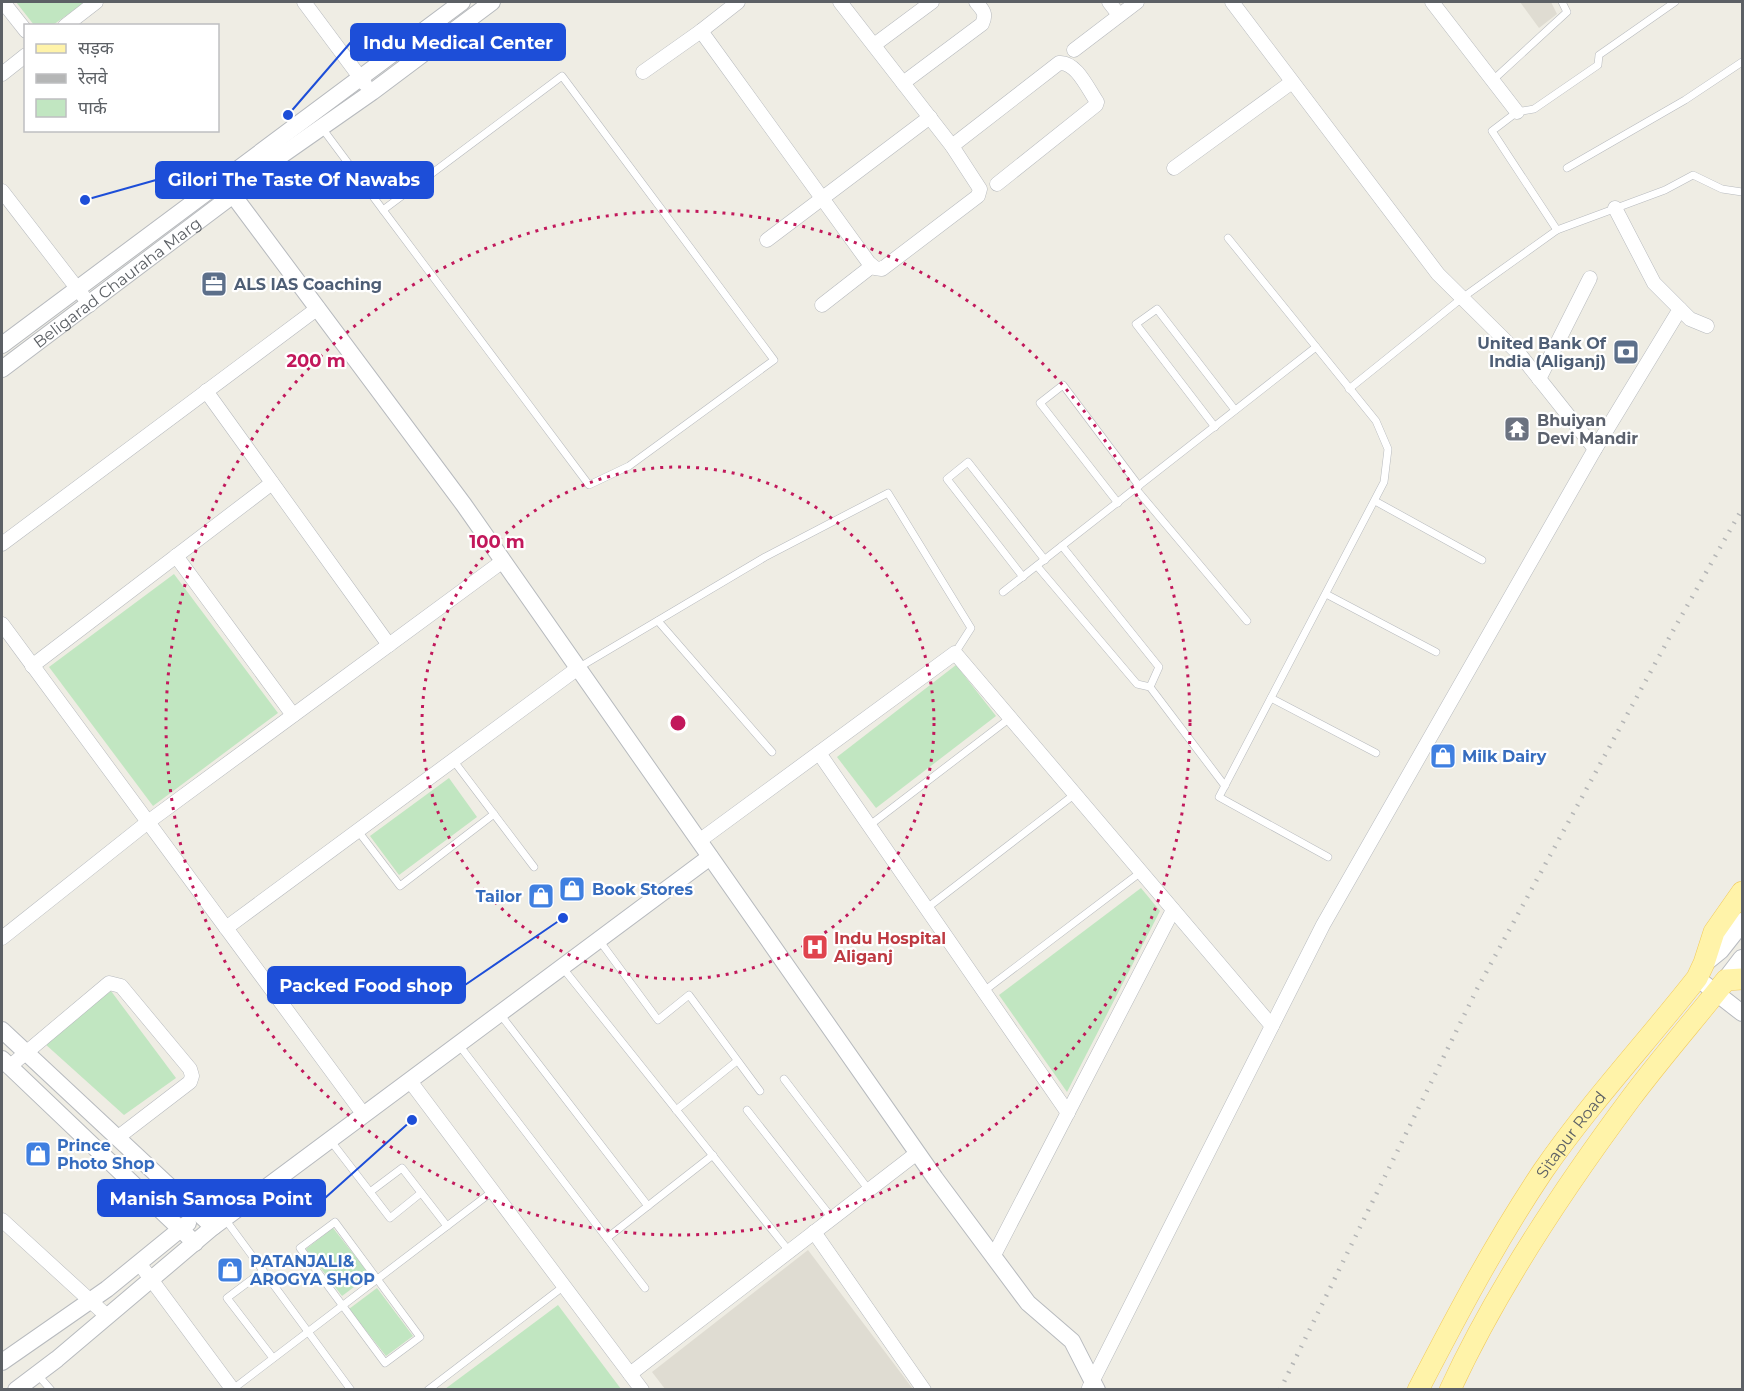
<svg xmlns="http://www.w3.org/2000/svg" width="1744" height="1391" font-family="Montserrat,'Noto Sans Devanagari',sans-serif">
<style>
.education{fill:#dfdcd2}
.green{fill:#c1e6c1}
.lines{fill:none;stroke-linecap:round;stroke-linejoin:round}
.service-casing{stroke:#b7babe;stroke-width:8}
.minor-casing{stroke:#b7babe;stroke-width:15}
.tertiary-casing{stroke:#b7babe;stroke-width:18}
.secondary-casing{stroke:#b8bbc0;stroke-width:20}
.primary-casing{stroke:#f2ca5a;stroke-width:22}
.service{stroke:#fff;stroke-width:7}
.minor{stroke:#fff;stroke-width:14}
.tertiary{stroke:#fff;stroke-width:16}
.secondary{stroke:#fff;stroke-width:18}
.primary{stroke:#fff3a9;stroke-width:21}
.rail{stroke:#b5b6b6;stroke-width:4.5;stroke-dasharray:1.5 8;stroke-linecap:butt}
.ring{fill:none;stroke:#c2185b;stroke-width:3;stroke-dasharray:3 6}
.labels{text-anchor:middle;stroke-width:4.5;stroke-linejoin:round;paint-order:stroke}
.street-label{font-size:16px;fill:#5c6065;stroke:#fff}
.service-label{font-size:16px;font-weight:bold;fill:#4e5e75;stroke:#fff;text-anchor:start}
.worship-label{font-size:16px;font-weight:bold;fill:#5b616d;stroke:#fff;text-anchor:start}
.shop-label{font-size:16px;font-weight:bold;fill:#366cbe;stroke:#fff;text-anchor:start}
.health-label{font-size:16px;font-weight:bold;fill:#be3a42;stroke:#fff;text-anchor:start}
.centre{fill:#c2185b;stroke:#fff;stroke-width:3}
.ring-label{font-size:18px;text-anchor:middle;font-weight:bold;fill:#c2185b;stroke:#fff;stroke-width:4.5;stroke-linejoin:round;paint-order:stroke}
.leader{fill:none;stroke:#1d4ed8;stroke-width:2}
.callout-dot{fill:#1d4ed8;stroke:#fff;stroke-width:2}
.callout{fill:#1d4ed8;stroke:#1d4ed8;stroke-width:2}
.callout-label{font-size:18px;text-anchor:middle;font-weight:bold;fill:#fff}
</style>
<rect width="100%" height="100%" fill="#efede4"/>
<!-- education -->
<g class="education">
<path d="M1520,2H1551L1557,14L1539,28Z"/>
<path d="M808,1250L913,1389H665L652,1372Z"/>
</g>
<!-- green -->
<g class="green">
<path d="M16,2H85L53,25H34Z"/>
<path d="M174,574L278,713L153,806L49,667Z"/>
<path d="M956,665L996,716L876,808L837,757Z"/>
<path d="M449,778L477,817L399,875L370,836Z"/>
<path d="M1141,888L1160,911L1067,1092L999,995Z"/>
<path d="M111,991L176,1078L124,1115L44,1043Z"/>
<path d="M333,1228L370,1275L342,1296L306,1249Z"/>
<path d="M377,1288L413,1336L386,1356L349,1309Z"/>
<path d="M558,1305L621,1389H445Z"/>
</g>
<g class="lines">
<defs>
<g id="service">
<path d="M562,76L774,360L629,466L589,485L383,210Z"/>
<path d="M1493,80L1567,12L1562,2"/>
<path d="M322,128L383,210"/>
<path d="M1567,168L1685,100L1742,62"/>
<path d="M1557,230L1492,131L1517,112L1534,109L1598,65L1599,55L1675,2"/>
<path d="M1228,238L1376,421L1388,449L1384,482L1219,797L1328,857"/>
<path d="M1349,389L1462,298L1557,230L1665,190L1693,175L1722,189L1742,192"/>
<path d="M1215,427L1136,324L1157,309L1235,410"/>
<path d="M1136,489L1247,621"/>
<path d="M1375,501L1482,560"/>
<path d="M1118,503L1040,403L1063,385L1139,486"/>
<path d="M1062,546L1159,667L1150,687"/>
<path d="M1037,566L1137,684L1150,687L1225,786"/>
<path d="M1023,577L947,479L968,462L1045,560"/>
<path d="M1003,592L1316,347"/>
<path d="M1326,594L1436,652"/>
<path d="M658,621L772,752"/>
<path d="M578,668L765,557L888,493L971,628L955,653"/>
<path d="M1271,698L1376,753"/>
<path d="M453,760L534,867"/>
<path d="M870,825L1010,718"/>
<path d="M358,831L400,886L494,814"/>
<path d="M927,908L1075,794"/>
<path d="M599,940L658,1020L689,995L760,1091"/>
<path d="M562,967L789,1251"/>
<path d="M984,991L1141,872"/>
<path d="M500,1014L648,1206"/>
<path d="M459,1045L645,1288"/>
<path d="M784,1079L869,1190"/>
<path d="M676,1110L737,1061"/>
<path d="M747,1110L832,1218"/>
<path d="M330,1140L390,1218L421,1193"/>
<path d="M370,1192L402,1168L447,1226"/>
<path d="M225,1219L351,1390"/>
<path d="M335,1222L420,1337L385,1363L300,1248Z"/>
<path d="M607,1238L713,1155"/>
<path d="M263,1271L227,1298L273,1358"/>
<path d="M37,1374L51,1390"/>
<path d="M233,1389L493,1191"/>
<path d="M428,1390L564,1286"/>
</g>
<g id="minor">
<path d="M3,2L26,31"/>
<path d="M304,2L365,84"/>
<path d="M738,2L701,31L869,263L875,268L882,269L978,196L980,189L952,146L840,2"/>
<path d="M1109,2L1119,15"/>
<path d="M1232,2L1438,274L1521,356L1595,449"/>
<path d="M1432,2L1517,112"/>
<path d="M65,26L96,2"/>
<path d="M874,45L932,2"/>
<path d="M1074,50L1137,2"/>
<path d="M643,72L701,31"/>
<path d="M2,74L26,55"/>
<path d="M903,83L982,24C987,14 983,10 976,2"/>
<path d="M952,146L1059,63C1076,61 1088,89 1097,102L1096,105L997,184"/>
<path d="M1174,168L1292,82"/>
<path d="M2,191L90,305"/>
<path d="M767,240L930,117"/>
<path d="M822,305L872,266"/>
<path d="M1680,309L1690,319L1707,326"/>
<path d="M1539,379L1590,278"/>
<path d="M206,391L389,645"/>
<path d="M2,544L318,308"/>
<path d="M176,556L293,715"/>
<path d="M2,624L364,1115"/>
<path d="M32,666L272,483"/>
<path d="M819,753L1068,1113"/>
<path d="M699,841L955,653L1272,1026"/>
<path d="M226,928L578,668"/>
<path d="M2,938L148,822L503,561"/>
<path d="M9,1067L109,983L121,986L190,1069L192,1076L190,1082L117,1138"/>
<path d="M410,1081L642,1390"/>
<path d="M2,1220L107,1316"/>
<path d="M814,1232L924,1390"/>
<path d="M993,1257L1173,910"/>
<path d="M139,1263L233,1390"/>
<path d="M630,1374L917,1153"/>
<path d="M1089,1388L1323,925L1595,449L1680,309L1654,283L1615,208"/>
</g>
<g id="tertiary">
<path d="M223,179L233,195L464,505L935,1178L1028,1303L1072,1341L1097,1390"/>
<path d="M2,345L462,2"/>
<path id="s1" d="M2,369L233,195L269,164L372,92L492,2"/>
<path d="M1697,978L1742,1013"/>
<path d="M2,1030L213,1227"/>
<path d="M2,1059L195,1243"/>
<path d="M2,1362L107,1289L188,1223"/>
<path d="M16,1390L57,1359L213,1227L710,857"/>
</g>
<g id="secondary">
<path d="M1704,963L1720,950L1742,922"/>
<path d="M1726,980L1742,959"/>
</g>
<g id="primary">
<path id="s2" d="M1418,1390C1457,1315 1496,1241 1543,1171C1590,1103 1646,1043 1697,978L1704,963L1714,932L1742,892"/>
<path d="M1450,1390C1497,1288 1564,1188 1631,1098C1661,1058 1695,1019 1726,980L1742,979"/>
</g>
</defs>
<!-- service casing -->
<use href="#service" class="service-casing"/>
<!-- minor casing -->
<use href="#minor" class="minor-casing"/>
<!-- tertiary casing -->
<use href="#tertiary" class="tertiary-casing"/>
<!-- secondary casing -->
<use href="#secondary" class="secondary-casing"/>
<!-- primary casing -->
<use href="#primary" class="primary-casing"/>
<!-- service -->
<use href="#service" class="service"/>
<!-- minor -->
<use href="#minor" class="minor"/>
<!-- tertiary -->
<use href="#tertiary" class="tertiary"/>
<!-- secondary -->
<use href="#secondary" class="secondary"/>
<!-- primary -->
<use href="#primary" class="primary"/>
<!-- rail -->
<path class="rail" d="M1280,1390L1477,989L1674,629L1742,509"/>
</g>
<!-- distance rings -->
<g class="ring">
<circle cx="678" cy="723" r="256"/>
<circle cx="678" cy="723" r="512"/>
</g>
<!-- icons -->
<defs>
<symbol id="office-square" viewBox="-11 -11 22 22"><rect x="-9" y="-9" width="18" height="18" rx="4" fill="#5c6f8a" stroke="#fff"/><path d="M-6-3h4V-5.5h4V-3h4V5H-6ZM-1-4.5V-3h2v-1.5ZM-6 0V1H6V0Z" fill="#fff"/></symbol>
<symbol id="bank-square" viewBox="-11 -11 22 22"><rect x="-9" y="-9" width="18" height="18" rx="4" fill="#5c6f8a" stroke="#fff"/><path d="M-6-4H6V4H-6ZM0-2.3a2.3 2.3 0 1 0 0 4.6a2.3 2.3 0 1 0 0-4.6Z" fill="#fff"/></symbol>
<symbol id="temple-square" viewBox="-11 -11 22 22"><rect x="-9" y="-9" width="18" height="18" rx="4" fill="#6b7280" stroke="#fff"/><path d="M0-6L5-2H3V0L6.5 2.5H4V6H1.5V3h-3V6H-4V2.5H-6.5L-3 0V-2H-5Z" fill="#fff"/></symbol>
<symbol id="shop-square" viewBox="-11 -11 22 22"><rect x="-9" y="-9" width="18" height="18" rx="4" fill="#3f7fe0" stroke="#fff"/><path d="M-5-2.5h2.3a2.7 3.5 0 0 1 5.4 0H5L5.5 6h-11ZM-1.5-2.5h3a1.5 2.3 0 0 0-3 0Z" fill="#fff"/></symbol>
<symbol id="hospital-square" viewBox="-11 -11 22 22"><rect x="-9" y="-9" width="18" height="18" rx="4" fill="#e0444e" stroke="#fff"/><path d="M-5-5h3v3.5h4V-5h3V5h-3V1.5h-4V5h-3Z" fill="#fff"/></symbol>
</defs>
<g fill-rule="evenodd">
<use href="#office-square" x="199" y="269" width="30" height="30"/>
<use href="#bank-square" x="1611" y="337" width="30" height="30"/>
<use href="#temple-square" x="1502" y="414" width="30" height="30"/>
<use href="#shop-square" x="1428" y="741" width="30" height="30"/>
<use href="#shop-square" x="557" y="874" width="30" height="30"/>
<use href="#shop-square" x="526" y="881" width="30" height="30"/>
<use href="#hospital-square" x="800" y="932" width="30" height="30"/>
<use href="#shop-square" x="23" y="1139" width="30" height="30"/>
<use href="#shop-square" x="215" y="1255" width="30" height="30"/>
</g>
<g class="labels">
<!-- street labels -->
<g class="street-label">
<text dy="6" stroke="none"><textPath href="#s1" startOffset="144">Beligarad Chauraha Marg</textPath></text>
<text dy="6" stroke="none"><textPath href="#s2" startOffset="298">Sitapur Road</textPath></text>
</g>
<!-- service labels -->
<g class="service-label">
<text x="234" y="290">ALS IAS Coaching</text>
<text x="1606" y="349" text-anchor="end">United Bank Of<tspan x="1606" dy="18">India (Aliganj)</tspan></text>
</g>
<!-- worship labels -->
<g class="worship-label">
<text x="1537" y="426">Bhuiyan<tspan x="1537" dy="18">Devi Mandir</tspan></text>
</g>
<!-- shop labels -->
<g class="shop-label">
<text x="1462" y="762">Milk Dairy</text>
<text x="592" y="895">Book Stores</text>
<text x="522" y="902" text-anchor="end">Tailor</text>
<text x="57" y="1151">Prince<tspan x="57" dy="18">Photo Shop</tspan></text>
<text x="250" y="1267">PATANJALI&amp;<tspan x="250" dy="18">AROGYA SHOP</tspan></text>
</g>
<!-- health labels -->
<g class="health-label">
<text x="834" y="944">Indu Hospital<tspan x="834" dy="18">Aliganj</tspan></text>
</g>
</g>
<circle cx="678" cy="723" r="9" class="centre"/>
<g class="ring-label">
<text x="316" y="367">200 m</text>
<text x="497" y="548">100 m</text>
</g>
<!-- callouts -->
<path class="leader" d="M288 115L351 42M85 200L156 180M563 918L465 985M412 1120L325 1198"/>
<g class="callout-dot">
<circle cx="288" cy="115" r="6"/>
<circle cx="85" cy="200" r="6"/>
<circle cx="563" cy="918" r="6"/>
<circle cx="412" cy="1120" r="6"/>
</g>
<g class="callout">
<rect x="351" y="24" width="214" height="36" rx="6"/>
<rect x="156" y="162" width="277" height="36" rx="6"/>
<rect x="268" y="967" width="197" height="36" rx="6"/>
<rect x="98" y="1180" width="227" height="36" rx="6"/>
</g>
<g class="callout-label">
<text x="458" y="49">Indu Medical Center</text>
<text x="294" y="186">Gilori The Taste Of Nawabs</text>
<text x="366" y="992">Packed Food shop</text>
<text x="211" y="1205">Manish Samosa Point</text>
</g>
<!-- border -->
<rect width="1744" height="1391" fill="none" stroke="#5c6065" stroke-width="6"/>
<!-- legend -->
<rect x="24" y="24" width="195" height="108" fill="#ffffff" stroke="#bebfc1" stroke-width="1.5"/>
<rect x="36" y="44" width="30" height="9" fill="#fff3a9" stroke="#bebfc1" stroke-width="1.5"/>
<text x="78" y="54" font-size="18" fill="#5c6065">सड़क</text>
<rect x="36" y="74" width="30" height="9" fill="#b5b6b6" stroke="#bebfc1" stroke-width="1.5"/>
<text x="78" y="84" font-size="18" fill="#5c6065">रेलवे</text>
<rect x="36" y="99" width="30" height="18" fill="#c1e6c1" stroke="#bebfc1" stroke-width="1.5"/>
<text x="78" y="114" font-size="18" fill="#5c6065">पार्क</text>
</svg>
